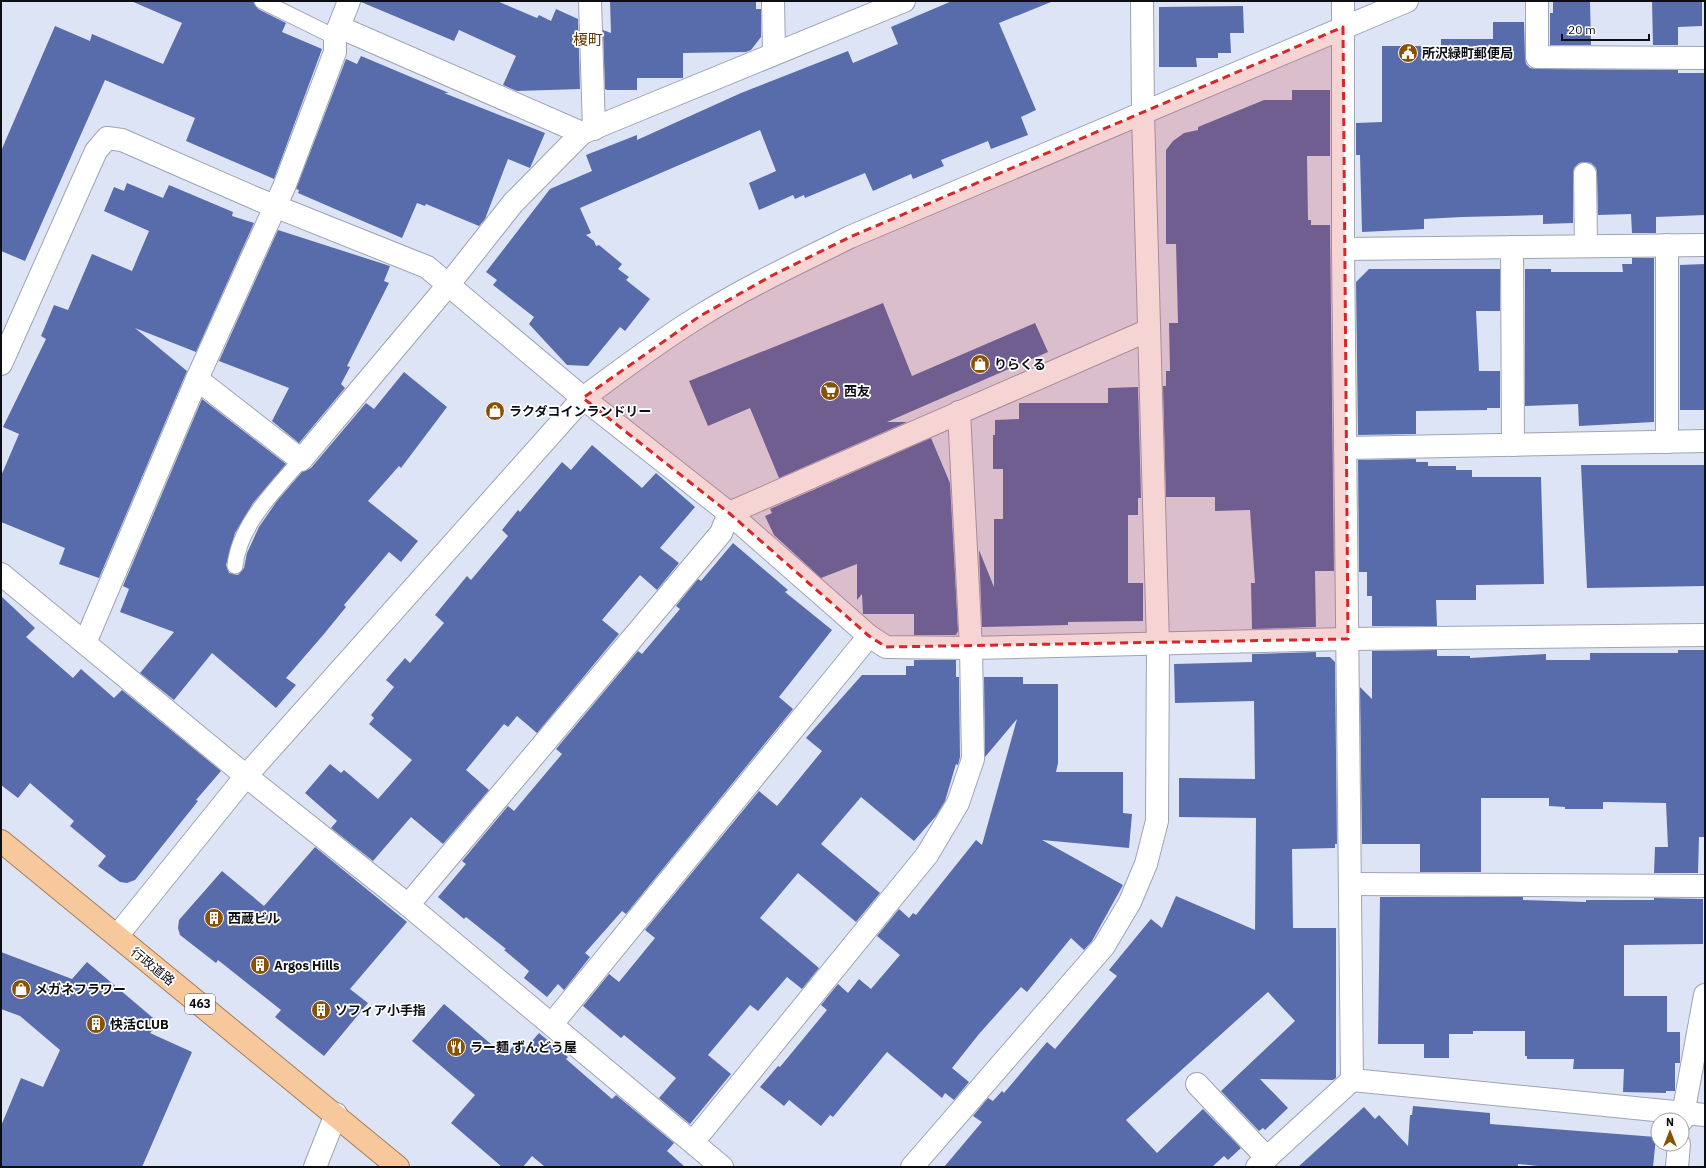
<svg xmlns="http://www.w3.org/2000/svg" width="1706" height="1168" font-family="'IBM Plex Sans','Noto Sans JP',sans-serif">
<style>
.building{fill:#586cab}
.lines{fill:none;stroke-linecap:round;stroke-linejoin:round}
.service-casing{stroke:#9ea4b4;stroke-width:17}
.minor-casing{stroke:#9ea4b4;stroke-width:24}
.tertiary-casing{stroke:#9ea4b4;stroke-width:24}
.trunk-casing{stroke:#a37e5c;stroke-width:24}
.service{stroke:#fff;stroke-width:15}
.minor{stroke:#fff;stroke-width:22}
.tertiary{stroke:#fff;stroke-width:22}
.trunk{stroke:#f7c89b;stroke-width:22}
.marked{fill:#d62828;fill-opacity:0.2;stroke:#d62828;stroke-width:3;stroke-dasharray:8 5;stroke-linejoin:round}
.labels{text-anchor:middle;stroke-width:3.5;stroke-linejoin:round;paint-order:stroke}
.shield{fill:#fff;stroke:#55565a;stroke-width:1}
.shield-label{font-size:12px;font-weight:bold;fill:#0c0e14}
.poi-label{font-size:13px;font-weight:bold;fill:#0c0e14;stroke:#fff;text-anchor:start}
.street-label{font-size:13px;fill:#0c0e14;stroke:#fff}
.quarter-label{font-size:15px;fill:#5d3705;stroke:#fff}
</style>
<rect width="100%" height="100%" fill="#dde4f5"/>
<!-- building -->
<g class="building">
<path d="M131,1H253L258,9L286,23L282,32L322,49L274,179L186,141L195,118L105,80L25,261L1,251V151L55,26L90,41L92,34L163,64L182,23Z"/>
<path d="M361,1H497L537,18L539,15L551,21L556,9L578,19L580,89L517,91L503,85L516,56L459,30L454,41L361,2Z"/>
<path d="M610,1H756V9H761V37L751,50L746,52L683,53V78H637V90H607L605,89L603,30L611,33Z"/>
<path d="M952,1H1051V2L999,23L1036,110L1021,117L1028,135L991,149L988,141L941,160L944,166L913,179L911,174L873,191L865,173L805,198L804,195L795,199L793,195L759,210L749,183L776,171L760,130L580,208L591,233L586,235L594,241L596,246L599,245L622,264L618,269L629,277L626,280L650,299L625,331L620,327L588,366L567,365L529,324L534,317L493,285L497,280L486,272L550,189L592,171L586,155L637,135V140L741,93L848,51L853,63L898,44L891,27Z"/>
<path d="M1553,1H1590L1591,45H1550V13H1553Z"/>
<path d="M1652,1H1702V26L1678,27V45H1653Z"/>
<path d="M1243,6L1244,33H1230L1231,53H1218V58H1196L1197,67H1159V7Z"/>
<path d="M1493,22H1524L1525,57L1526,64L1530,68L1537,69L1678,70V73H1705V215L1656,217V233H1632L1631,214L1598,215L1597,173L1596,168L1591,163L1584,162L1579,163L1574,168L1573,174V223L1543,224V215L1462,217L1424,219V229L1362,232L1360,155H1356V123L1382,122V46H1441V39H1493Z"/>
<path d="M361,56L449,93H444L545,133L530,168L508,159L485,219L479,226L426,204L425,206L417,203L402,238L298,193L299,190L296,189L346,59L357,64Z"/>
<path d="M1292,90H1330V156H1307L1308,220H1311V225H1330L1334,571H1315L1316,627L1252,629L1251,583H1255L1250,510L1215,511V497H1166L1163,386H1166V371H1170L1169,323H1178L1176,244H1166V150L1173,141L1184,133L1198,130V127L1264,100H1292Z"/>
<path d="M127,183L163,198L169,185L233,212L232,216L254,223L196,352L135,328L187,371L99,578L59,564L65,548L1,522V476L19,434L3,427L46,339L41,336L54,305L68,310L92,254L132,271L149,231L104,211L114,187L124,191Z"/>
<path d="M278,230L390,266L384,281L389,283L347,366L350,367L341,384L345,388L299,443L272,421L289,388L219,361Z"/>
<path d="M1632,258H1654V422L1579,426L1578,404L1525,406V269H1551V272H1623L1622,264H1632Z"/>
<path d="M1705,264V410H1680V265Z"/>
<path d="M1369,269H1500V311H1476L1479,371H1500V408H1487V410L1416,411V434L1358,435L1356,282Z"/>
<path d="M883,303L912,376L1035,323L1048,352L887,422H907L779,478L750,408L708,426L689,381Z"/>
<path d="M404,372L447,407L401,468L399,466L368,501L418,541L401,562L389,552L344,605L346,607L324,634L286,678L296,685L276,708L212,653L174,700L140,673L174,632L120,612L129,589L123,586L202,399L286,464L253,503L235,533L226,565L229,573L238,575L244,568L247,553L259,527L277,501L302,472L311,468L366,403L374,409Z"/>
<path d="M1138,387L1141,498H1138V515H1128V583H1143V621L1068,622V625L982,627L979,550L994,587V519H1003V469H993V435H995V420L1019,419V403H1108V388Z"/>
<path d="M931,438L950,483L958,631L956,635H914V614H863L862,594L857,600V564L821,578L774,535L765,516L772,513L770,509Z"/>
<path d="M592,445L642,488L656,473L695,507L660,548L679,563L657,590L640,575L602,620L619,634L537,733L517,716L508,727L504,724L466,770L489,790L443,844L411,817L373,861L331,828L337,821L305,793L330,764L341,773L344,770L378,799L412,760L369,724L374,718L371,715L394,687L386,680L405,658L410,663L444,623L435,615L467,576L471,580L508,536L502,530L518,510L520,512L562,462L571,470Z"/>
<path d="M1416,459V462H1428V466H1456V470H1472V477H1541L1544,584L1476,585V600H1436L1437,626H1372V596H1367V572H1359L1358,460Z"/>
<path d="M1581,465H1705V586L1587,588Z"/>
<path d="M733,543L788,590L785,592L832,630L779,697L793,709L626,914L622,911L585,953L590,957L564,990L558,984L547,997L524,978L529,971L504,950L506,949L466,917L464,919L438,897L466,864L462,861L508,806L514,811L562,754L556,749L638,651L642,654L680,609L676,606L698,579L701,581Z"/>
<path d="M1,596L35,628L26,637L73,678L81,669L114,698L122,690L221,771L196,800L198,801L135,880L127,883L120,882L98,866L106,856L70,826L74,821L30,783L18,798L1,785Z"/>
<path d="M1437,650V656H1470V658L1546,654V660H1590V653H1678V650H1705V837H1699L1698,873H1654L1655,847H1668L1666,803L1603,802V809H1565V807L1549,806V798H1481V872H1420V844H1362L1360,687L1372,699V651Z"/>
<path d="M1316,652V657H1330L1335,662L1337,844H1335V848L1292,849L1293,928H1336V1078L1333,1080L1260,1079L1288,1108L1265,1130L1263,1128L1259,1131L1221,1091L1295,1021L1268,992L1126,1120L1157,1153L1203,1109L1241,1148L1228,1160L1224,1156L1212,1167H944L982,1122L973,1116L988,1098L993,1101L1002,1091L1004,1093L1047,1042L1055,1049L1117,976L1109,970L1151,919L1162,928L1176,896L1255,930L1256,818L1179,817V778L1255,779L1254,701L1175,703L1174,664L1252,662V654Z"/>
<path d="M914,660H956V677H959L960,757L958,765L956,764L945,801L936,816L914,841L861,797L821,844L880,893L856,922L798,873L760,918L819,968L802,989L787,977L758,1011L750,1005L708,1055L731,1074L690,1124L659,1098L676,1078L624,1035L621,1038L583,1006L609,974L619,982L655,938L645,930L759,791L777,806L822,751L806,738L862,675H906V666H914Z"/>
<path d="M984,677H1023V684H1058V763L1056,772H1123V813L1132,814L1129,848L1042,840L1123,885L1092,941L1084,950L1071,938L1027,992L1021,987L979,1034L952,1068L969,1082L954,1100L945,1093L942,1098L887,1052L833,1117L830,1115L821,1126L789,1100L784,1106L760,1087L778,1066L780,1067L827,1010L821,1005L838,984L848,993L859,979L871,989L900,955L877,936L899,909L909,918L913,913L916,915L976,840L982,845L1017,719L985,757Z"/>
<path d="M315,847L407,922L350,989L368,1003L324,1056L275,1017L281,1010L218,960L216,963L180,935L178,928L179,920L222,871L264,906Z"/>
<path d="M1380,897H1523V900L1586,902V900H1654V898L1703,899V944L1624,945V996H1667V1032H1680V1063H1675V1091H1666V1093L1623,1092L1624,1069H1573L1574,1059H1527V1056H1525V1031H1473V1034H1449V1058H1424V1044H1378Z"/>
<path d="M1,952L72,979L87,962L159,1023L150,1033L192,1052L142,1167H1V1126L21,1078L43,1087L60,1050L20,1016L1,1009Z"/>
<path d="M444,1004L505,1056L518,1040L526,1048L539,1033L568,1057L566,1059L612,1099L616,1095L674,1143L667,1151L685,1167H545L532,1156L523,1167H502L451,1123L475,1095L412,1041Z"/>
<path d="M1413,1106L1490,1113V1124L1656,1137L1653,1167H1547L1518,1164V1167H1298L1364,1107L1375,1119L1379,1115L1408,1146L1410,1115H1412Z"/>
</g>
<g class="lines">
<defs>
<g id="service">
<path d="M262,1L335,37"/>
<path d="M235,566C239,525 276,489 301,460"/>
</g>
<g id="minor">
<path d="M590,1L594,129"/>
<path d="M773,1L774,53"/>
<path d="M1537,1V57L1705,58"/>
<path d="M339,27L582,133L904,1"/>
<path d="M1585,174L1586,246"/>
<path d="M1667,245V442"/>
<path d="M1512,247L1513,445"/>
<path d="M1343,249L1705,245"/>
<path d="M1,364L96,151L107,138L122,140L257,199L427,267L583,398L729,513L869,636L886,647L971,648L1348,639L1705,635"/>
<path d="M197,379L301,460L449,284L513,203L582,133"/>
<path d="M1345,448L1705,441"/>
<path d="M1,574L246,776L408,905L722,1167"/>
<path d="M85,643L197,379L284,187L335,52V37L349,1"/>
<path d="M1351,884L1705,886"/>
<path d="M408,905L721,533L729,513L1149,330"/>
<path d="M552,1024L869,636"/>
<path d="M1352,1080L1705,1115"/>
<path d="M1197,1084L1267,1158"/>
<path d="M1682,1120L1705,995"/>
<path d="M693,1142L927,855L958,803L973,759L971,648L959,412"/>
<path d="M315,1167L336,1114"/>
<path d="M912,1167L1104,946L1130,902L1146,864L1157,821L1158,644L1143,113L1142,1"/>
<path d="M1257,1167L1352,1080L1343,249V1"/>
<path d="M1677,1167L1679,1144"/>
</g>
<path id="tertiary" d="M117,936L246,776L583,398C621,370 659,341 700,316C748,286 800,262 850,237L1407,1"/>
<path id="trunk" d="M1,841L398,1167"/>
</defs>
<!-- service casing -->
<use href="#service" class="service-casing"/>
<!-- minor casing -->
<use href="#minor" class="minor-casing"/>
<!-- tertiary casing -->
<use href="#tertiary" class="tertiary-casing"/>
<!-- trunk casing -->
<use href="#trunk" class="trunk-casing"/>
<!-- service -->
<use href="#service" class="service"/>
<!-- minor -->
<use href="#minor" class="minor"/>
<!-- tertiary -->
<use href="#tertiary" class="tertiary"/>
<!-- trunk -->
<use href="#trunk" class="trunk"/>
</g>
<!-- marked area -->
<path class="marked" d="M1343,27L1348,639L886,647L869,636L729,513L583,398L700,316L773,275L850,237Z"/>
<!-- icons -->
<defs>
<symbol id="civic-disc" viewBox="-11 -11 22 22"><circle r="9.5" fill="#895103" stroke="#fff"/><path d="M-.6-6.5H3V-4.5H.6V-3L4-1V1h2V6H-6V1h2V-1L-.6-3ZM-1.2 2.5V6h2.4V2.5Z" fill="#fff"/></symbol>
<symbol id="shop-disc" viewBox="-11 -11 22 22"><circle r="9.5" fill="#895103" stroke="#fff"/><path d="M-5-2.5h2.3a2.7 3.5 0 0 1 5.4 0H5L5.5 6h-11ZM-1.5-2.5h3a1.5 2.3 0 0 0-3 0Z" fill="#fff"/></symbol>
<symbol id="supermarket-disc" viewBox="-11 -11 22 22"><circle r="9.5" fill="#895103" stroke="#fff"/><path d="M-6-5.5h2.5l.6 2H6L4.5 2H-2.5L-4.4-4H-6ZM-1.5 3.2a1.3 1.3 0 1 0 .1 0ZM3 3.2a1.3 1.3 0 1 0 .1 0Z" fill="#fff"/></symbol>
<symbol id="building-disc" viewBox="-11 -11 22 22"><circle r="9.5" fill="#895103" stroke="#fff"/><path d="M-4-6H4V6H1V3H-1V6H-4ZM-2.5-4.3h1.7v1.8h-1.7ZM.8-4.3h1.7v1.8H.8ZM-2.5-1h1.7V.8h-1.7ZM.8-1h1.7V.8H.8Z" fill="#fff"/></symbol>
<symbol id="restaurant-disc" viewBox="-11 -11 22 22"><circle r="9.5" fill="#895103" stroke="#fff"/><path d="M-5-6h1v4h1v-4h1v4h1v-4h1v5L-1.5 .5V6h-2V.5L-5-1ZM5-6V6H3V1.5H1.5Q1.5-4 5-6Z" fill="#fff"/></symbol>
</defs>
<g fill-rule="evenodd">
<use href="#civic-disc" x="1397" y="42" width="22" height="22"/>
<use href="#shop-disc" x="969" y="353" width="22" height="22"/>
<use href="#supermarket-disc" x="819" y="380" width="22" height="22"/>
<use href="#shop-disc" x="484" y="400" width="22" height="22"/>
<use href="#building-disc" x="203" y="907" width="22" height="22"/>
<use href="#building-disc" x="249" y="954" width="22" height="22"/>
<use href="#shop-disc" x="10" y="978" width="22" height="22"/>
<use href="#building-disc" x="310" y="999" width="22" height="22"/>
<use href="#building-disc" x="85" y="1013" width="22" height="22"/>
<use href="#restaurant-disc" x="445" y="1036" width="22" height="22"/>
</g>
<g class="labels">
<!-- shield labels -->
<rect class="shield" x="185" y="994" width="30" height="20" rx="3"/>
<g class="shield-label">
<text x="200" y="1008">463</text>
</g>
<!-- poi labels -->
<g class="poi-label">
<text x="1422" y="58">所沢緑町郵便局</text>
<text x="994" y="369">りらくる</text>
<text x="844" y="396">西友</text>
<text x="509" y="416">ラクダコインランドリー</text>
<text x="228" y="923">西蔵ビル</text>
<text x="274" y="970">Argos Hills</text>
<text x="35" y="994">メガネフラワー</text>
<text x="335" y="1015">ソフィア小手指</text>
<text x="110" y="1029">快活CLUB</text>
<text x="470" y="1052">ラー麺 ずんどう屋</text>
</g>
<!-- street labels -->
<g class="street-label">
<text transform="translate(153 966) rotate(39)" y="5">行政道路</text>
</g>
<!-- quarter labels -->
<g class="quarter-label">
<text x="588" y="45">榎町</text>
</g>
</g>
<!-- border -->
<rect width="1706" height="1168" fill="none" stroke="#0c0e14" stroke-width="4"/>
<!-- north arrow -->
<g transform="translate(1670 1132)"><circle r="19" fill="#ffffff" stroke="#9e9fa1"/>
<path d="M0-3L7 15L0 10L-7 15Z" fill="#895103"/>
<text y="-6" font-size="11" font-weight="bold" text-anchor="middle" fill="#0c0e14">N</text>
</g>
<!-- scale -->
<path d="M1562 34v6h87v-6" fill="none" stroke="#0c0e14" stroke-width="2"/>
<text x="1568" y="34" font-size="12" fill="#0c0e14" stroke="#ffffff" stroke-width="3" paint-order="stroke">20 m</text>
</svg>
